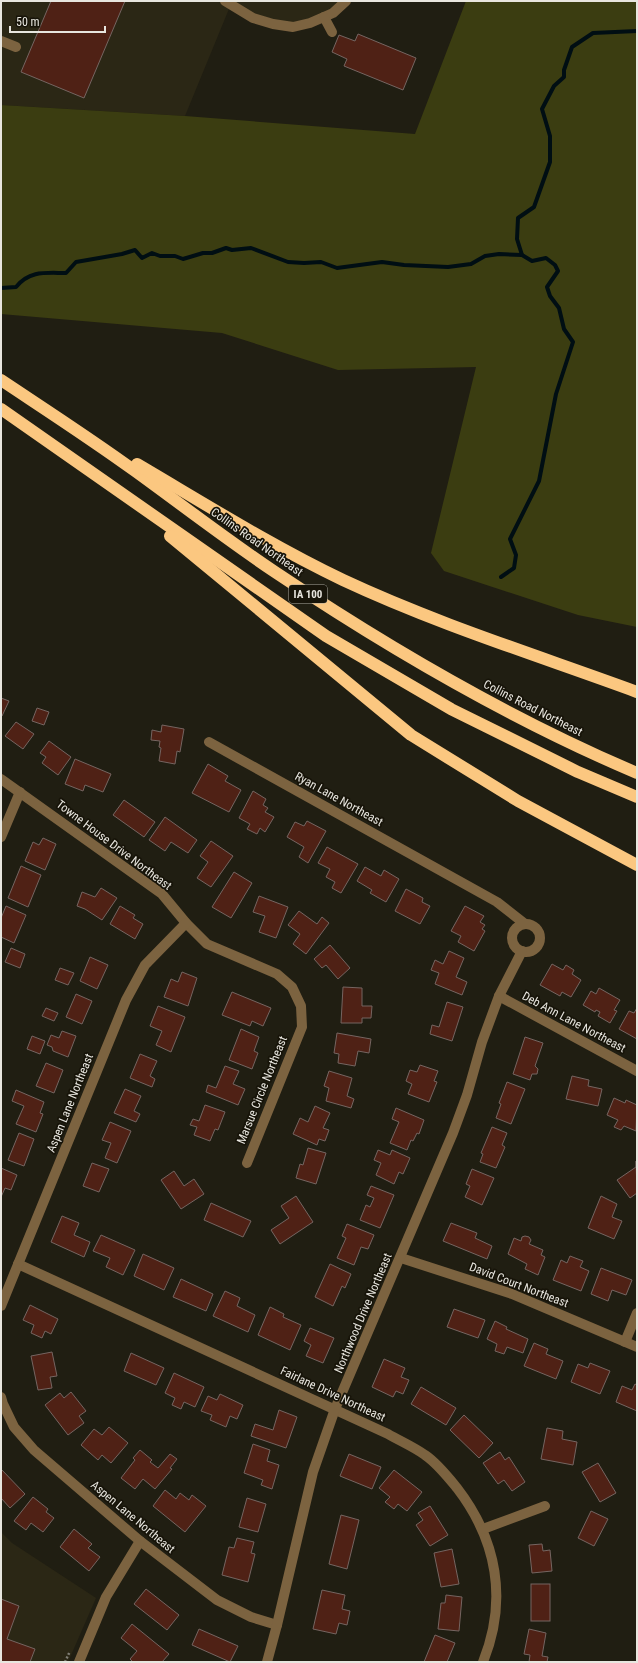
<svg xmlns="http://www.w3.org/2000/svg" width="638" height="1663" font-family="'Roboto Condensed',sans-serif">
<style>
.built{fill:#2b2715}
.green{fill:#3b3d11}
.lines{fill:none;stroke-linecap:round;stroke-linejoin:round}
.stream{stroke:#000e13;stroke-width:4}
.building{fill:#4f2115;stroke:#756561}
.path{stroke:#817f76;stroke-width:2.5;stroke-dasharray:2 2;stroke-linecap:butt}
.minor{stroke:#7c6340;stroke-width:10}
.highway{stroke:#fbc780;stroke-width:12}
.labels{text-anchor:middle;stroke-width:3.5;stroke-linejoin:round;paint-order:stroke}
.shield{fill:#171409;stroke:#a9a79f;stroke-width:1}
.shield-label{font-size:11px;font-weight:bold;fill:#e8e6df}
.street-label{font-size:12px;fill:#e8e6df;stroke:#171409}
</style>
<rect width="100%" height="100%" fill="#201e12"/>
<!-- built -->
<g class="built">
<path d="M1,1H346L310,23L274,24L231,4L185,116L1,105Z"/>
<path d="M1,1532L12,1543L96,1598L68,1662H1Z"/>
</g>
<!-- green -->
<path class="green" d="M466,1H637V627L578,615L444,571L431,553L476,367L338,370L222,333L1,314V105L185,116L415,134Z"/>
<g class="lines">
<!-- stream -->
<g class="stream">
<path d="M1,288L16,287C30,270 46,273 66,273L76,262L122,254L135,250L142,258L152,253L160,256H175L183,259L203,253H212L226,248L232,250L251,248L288,262L304,263L321,262L337,268L382,262L404,265L448,267L471,264L485,256L499,254L522,255"/>
<path d="M501,577L514,568L516,555L510,539L539,481L556,394L573,342L564,329L559,308L550,296L547,287L558,271L555,265L546,258L532,261L522,255L517,239L518,218L534,207L550,162V136L542,109L554,86L564,77V70L572,47L593,33L637,31"/>
</g>
</g>
<!-- building -->
<g class="building">
<path d="M51,1H125L84,98L21,72Z"/>
<path d="M358,34L416,58L403,90L344,66L347,59L332,52L339,35L355,41Z"/>
<path d="M1,698L9,701L2,716L1,715Z"/>
<path d="M37,708L49,712L44,725L32,721Z"/>
<path d="M16,722L34,734L23,749L5,736Z"/>
<path d="M162,725L184,729L180,752L177,751L175,764L159,761L161,748L159,747L160,741L151,740L152,730L161,732Z"/>
<path d="M49,741L71,757L58,775L42,763L46,757L40,753Z"/>
<path d="M75,759L111,774L103,792L85,785L83,791L65,784Z"/>
<path d="M208,764L228,776L225,781L241,790L229,812L192,793Z"/>
<path d="M253,791L266,799L263,805L268,808L265,812L274,817L265,832L260,828L257,834L247,829L250,824L239,818Z"/>
<path d="M124,800L155,822L144,837L113,815Z"/>
<path d="M165,817L197,840L188,853L171,842L165,851L149,840Z"/>
<path d="M307,821L326,831L308,863L299,857L304,847L287,837L295,822L304,826Z"/>
<path d="M43,838L56,844L45,870L25,861L33,842L39,845Z"/>
<path d="M211,841L233,856L211,887L197,878L208,862L200,856Z"/>
<path d="M327,847L358,864L341,893L332,888L335,882L326,877L330,869L318,863Z"/>
<path d="M21,866L41,875L28,907L8,898Z"/>
<path d="M365,867L381,876L384,870L399,879L386,902L370,893L372,890L357,881Z"/>
<path d="M234,872L252,883L231,918L212,907Z"/>
<path d="M101,888L117,898L102,920L85,909L77,906L82,892L95,897Z"/>
<path d="M406,889L423,898L422,902L430,906L420,924L395,911Z"/>
<path d="M259,896L288,907L276,938L259,932L265,916L253,912Z"/>
<path d="M6,906L26,915L14,943L1,937V918Z"/>
<path d="M120,906L135,915L133,918L143,924L135,939L110,924Z"/>
<path d="M465,906L484,916L480,922L485,925L482,929L485,931L474,951L458,942L461,936L451,931Z"/>
<path d="M299,911L317,924L322,917L329,923L306,954L293,944L300,934L288,925Z"/>
<path d="M330,945L350,968L338,979L326,965L322,968L314,959Z"/>
<path d="M11,948L25,954L20,968L5,962Z"/>
<path d="M449,951L464,958L456,977L467,982L462,995L435,984L439,973L431,970L435,960L443,964Z"/>
<path d="M90,957L108,965L97,989L80,981Z"/>
<path d="M552,964L563,970L566,965L574,970L572,974L581,980L571,997L562,992L560,996L540,985Z"/>
<path d="M60,968L74,973L68,985L55,980Z"/>
<path d="M182,972L197,978L188,1006L164,997L171,979L178,982Z"/>
<path d="M343,987L362,988V1006H372L371,1018H362V1023H341Z"/>
<path d="M599,988L620,1000L614,1010L617,1011L610,1023L598,1016L600,1012L596,1010L595,1012L583,1005L591,991L596,994Z"/>
<path d="M232,992L271,1008L263,1026L252,1021L250,1026L222,1015Z"/>
<path d="M76,994L92,1001L82,1024L66,1017Z"/>
<path d="M447,1002L463,1007L452,1041L430,1034L432,1025L439,1027Z"/>
<path d="M158,1006L185,1017L171,1052L156,1045L162,1031L150,1026Z"/>
<path d="M46,1008L58,1013L54,1021L42,1016Z"/>
<path d="M637,1008V1039L619,1029L629,1011L634,1013Z"/>
<path d="M241,1029L259,1037L254,1051L258,1053L252,1069L229,1060Z"/>
<path d="M62,1031L76,1036L68,1057L53,1051L52,1047L47,1045L51,1035L59,1038Z"/>
<path d="M337,1033L371,1039L369,1053L358,1051L355,1066L338,1063L339,1054L334,1053Z"/>
<path d="M32,1036L45,1041L40,1054L27,1049Z"/>
<path d="M525,1037L543,1043L535,1066L538,1069L537,1074H532L530,1080L513,1074Z"/>
<path d="M140,1054L157,1061L150,1076L155,1079L152,1087L130,1078Z"/>
<path d="M46,1063L63,1070L54,1093L36,1086Z"/>
<path d="M420,1065L438,1071L434,1081L437,1082L429,1102L408,1094L412,1084L406,1081L410,1070L417,1072Z"/>
<path d="M225,1066L239,1071L233,1084L245,1089L238,1105L206,1092L208,1085L216,1088Z"/>
<path d="M329,1071L352,1078L347,1096L354,1099L351,1108L326,1101L329,1088L324,1086Z"/>
<path d="M572,1076L589,1080L588,1086L602,1089L598,1106L566,1099Z"/>
<path d="M507,1082L525,1089L511,1124L496,1118L501,1104L499,1103Z"/>
<path d="M125,1089L141,1096L134,1111L140,1114L136,1122L114,1113Z"/>
<path d="M16,1090L44,1102L40,1113L43,1114L36,1132L16,1124L24,1106L12,1101Z"/>
<path d="M614,1098L625,1103L626,1100L637,1105L636,1131L624,1126L621,1130L614,1127L618,1120L607,1115Z"/>
<path d="M205,1105L225,1112L218,1130L215,1129L210,1141L194,1135L197,1127L190,1125L193,1119L199,1121Z"/>
<path d="M315,1106L330,1113L323,1128L329,1130L325,1141L319,1139L317,1145L293,1134L300,1118L308,1122Z"/>
<path d="M396,1108L424,1120L419,1134L417,1133L413,1141L411,1140L407,1150L390,1143L399,1122L392,1119Z"/>
<path d="M110,1122L131,1131L117,1163L105,1158L111,1143L102,1140Z"/>
<path d="M492,1127L507,1133L502,1145L505,1147L496,1168L480,1162L483,1154L481,1153Z"/>
<path d="M19,1133L34,1139L24,1166L8,1160Z"/>
<path d="M308,1148L326,1153L316,1184L296,1178L300,1164L303,1165Z"/>
<path d="M378,1150L390,1155L392,1150L410,1158L403,1174L399,1172L394,1184L376,1175L381,1163L374,1160Z"/>
<path d="M636,1161L637,1193L630,1198L617,1180L636,1167Z"/>
<path d="M92,1163L109,1169L99,1192L83,1186Z"/>
<path d="M1,1168L17,1175L11,1190L5,1188L1,1197Z"/>
<path d="M472,1169L494,1178L482,1205L465,1197L470,1186L466,1184Z"/>
<path d="M174,1171L184,1186L194,1179L204,1194L181,1209L161,1180Z"/>
<path d="M371,1186L394,1195L380,1228L360,1220L366,1205L370,1207L374,1198L367,1195Z"/>
<path d="M296,1196L313,1222L280,1244L271,1230L289,1218L281,1206Z"/>
<path d="M601,1196L617,1204L612,1217L622,1221L614,1239L588,1228Z"/>
<path d="M211,1203L251,1221L243,1237L204,1220Z"/>
<path d="M62,1216L79,1223L74,1235L90,1242L84,1257L51,1242Z"/>
<path d="M451,1223L477,1233L475,1238L492,1246L487,1259L443,1241Z"/>
<path d="M347,1224L374,1235L368,1249L361,1247L354,1265L337,1258L346,1238L342,1236Z"/>
<path d="M101,1235L135,1250L123,1275L106,1267L110,1258L93,1251Z"/>
<path d="M525,1236L529,1237L531,1240L529,1244L543,1250L541,1255L545,1257L538,1275L525,1269L527,1264L508,1254L514,1238L521,1241L522,1237Z"/>
<path d="M143,1254L174,1268L164,1290L134,1276Z"/>
<path d="M570,1256L583,1261L580,1267L589,1271L581,1291L553,1280L561,1260L567,1263Z"/>
<path d="M330,1264L351,1274L345,1288L342,1286L333,1306L315,1297Z"/>
<path d="M601,1268L632,1280L626,1295L612,1290L608,1301L591,1294Z"/>
<path d="M181,1279L213,1294L206,1311L173,1297Z"/>
<path d="M225,1291L240,1298L237,1306L255,1315L248,1332L213,1316Z"/>
<path d="M30,1305L58,1319L51,1334L45,1331L42,1338L31,1333L34,1325L23,1320Z"/>
<path d="M270,1307L284,1314L283,1317L301,1325L290,1350L258,1335Z"/>
<path d="M454,1309L485,1320L478,1338L447,1327Z"/>
<path d="M495,1321L507,1327L506,1329L528,1339L523,1353L507,1347L504,1354L495,1351L497,1344L487,1339Z"/>
<path d="M310,1328L334,1338L323,1363L306,1356L311,1345L304,1341Z"/>
<path d="M534,1343L548,1349L546,1354L563,1361L556,1379L524,1366Z"/>
<path d="M52,1352L57,1376L50,1377L52,1388L38,1390L31,1356Z"/>
<path d="M131,1353L164,1368L156,1385L124,1371Z"/>
<path d="M384,1359L405,1368L401,1377L409,1380L403,1394L396,1391L393,1397L372,1387Z"/>
<path d="M590,1363L610,1371L600,1394L571,1382L578,1364L588,1368Z"/>
<path d="M174,1373L204,1387L195,1407L184,1402L181,1409L172,1405L175,1398L165,1393Z"/>
<path d="M635,1384L637,1385V1411L616,1402L622,1386L632,1390Z"/>
<path d="M421,1387L456,1408L446,1425L411,1404Z"/>
<path d="M71,1392L86,1411L79,1416L84,1423L68,1435L45,1405L60,1393L64,1398Z"/>
<path d="M220,1394L243,1405L237,1419L230,1416L226,1427L210,1420L212,1415L201,1411L208,1396L217,1400Z"/>
<path d="M279,1410L297,1417L286,1448L251,1436L255,1424L273,1430Z"/>
<path d="M464,1415L493,1443L479,1458L450,1430Z"/>
<path d="M109,1427L128,1443L111,1463L102,1455L98,1460L81,1445L94,1429L102,1435Z"/>
<path d="M547,1428L563,1431L562,1439L577,1442L573,1465L541,1459Z"/>
<path d="M253,1444L270,1450L267,1461L279,1465L272,1489L261,1485L263,1480L244,1473Z"/>
<path d="M140,1450L152,1460L150,1462L158,1468L170,1454L177,1459L170,1468L172,1469L155,1489L143,1479L135,1489L121,1478L135,1460L133,1458Z"/>
<path d="M500,1452L505,1460L509,1457L525,1482L512,1491L504,1480L498,1484L483,1463Z"/>
<path d="M349,1454L381,1467L372,1489L340,1476Z"/>
<path d="M598,1463L616,1493L600,1502L582,1472Z"/>
<path d="M1,1469L25,1494L10,1508L1,1498Z"/>
<path d="M394,1470L422,1492L407,1511L398,1504L394,1509L385,1502L390,1497L379,1488Z"/>
<path d="M165,1490L176,1499L180,1493L189,1500L192,1495L206,1506L185,1532L153,1506Z"/>
<path d="M33,1497L48,1509L46,1512L54,1518L43,1532L31,1523L26,1530L14,1521Z"/>
<path d="M247,1498L266,1504L258,1532L239,1527Z"/>
<path d="M430,1506L448,1535L430,1546L416,1525L423,1520L418,1513Z"/>
<path d="M591,1511L608,1519L594,1546L578,1538Z"/>
<path d="M341,1515L359,1520L347,1569L329,1564Z"/>
<path d="M74,1529L92,1544L88,1548L100,1557L89,1571L60,1547Z"/>
<path d="M237,1538L254,1542L251,1553L255,1554L248,1582L222,1575L229,1547L234,1548Z"/>
<path d="M542,1544L543,1551L550,1550L552,1571L532,1573L529,1545Z"/>
<path d="M452,1549L459,1584L441,1587L434,1553Z"/>
<rect x="531" y="1584" width="19" height="37"/>
<path d="M146,1589L179,1615L167,1630L134,1604Z"/>
<path d="M322,1590L345,1595L342,1609L350,1611L347,1625L339,1623L336,1634L313,1629Z"/>
<path d="M446,1595L462,1597L459,1631L438,1629L441,1603H445Z"/>
<path d="M1,1599L19,1606L7,1639L35,1649L30,1662H1Z"/>
<path d="M132,1624L169,1654L162,1662H133L130,1659L137,1651L121,1638Z"/>
<path d="M199,1629L238,1646L230,1662L192,1645Z"/>
<path d="M529,1629L546,1633L542,1656L548,1657L547,1662H529L530,1655L524,1654Z"/>
<path d="M435,1635L455,1643L447,1662H424Z"/>
</g>
<g class="lines">
<!-- path -->
<path class="path" d="M65,1662L70,1651"/>
<!-- minor -->
<g class="minor">
<path d="M225,1L253,18L273,24L293,27L310,23L333,13L346,1"/>
<path d="M324,17L332,32"/>
<path d="M1,41L16,47"/>
<path d="M209,742L497,902L525,924"/>
<path d="M1,779L162,894L186,923L207,944L277,974L292,987L301,1006L302,1027L247,1163"/>
<path d="M1,837L20,792"/>
<circle cx="526" cy="938" r="14"/>
<path d="M499,996L637,1071"/>
<path d="M401,1258L512,1294L637,1347"/>
<path d="M18,1264L388,1434C400,1441 414,1447 425,1455C437,1463 448,1477 457,1488C497,1540 508,1600 483,1662"/>
<path d="M1,1306L126,1000L145,965L186,923"/>
<path d="M625,1342L637,1313"/>
<path d="M1,1397L3,1404L14,1427L34,1450L140,1541L217,1600L251,1617L277,1625"/>
<path d="M483,1529L545,1506"/>
<path d="M79,1662L106,1597L140,1541"/>
<path d="M267,1662L277,1625L313,1472L335,1409L453,1133L467,1095L482,1042L499,996L522,951"/>
</g>
<!-- highway -->
<g class="highway">
<path d="M1,380C46,410 91,439 135,471C182,505 227,540 275,572C390,649 510,719 637,773"/>
<path d="M1,409L326,636L451,709L578,772L637,797"/>
<path d="M137,464C205,504 272,546 343,580C437,624 539,656 637,692"/>
<path d="M170,536L411,735L518,801L637,865"/>
</g>
</g>
<g class="labels">
<!-- shield labels -->
<rect class="shield" x="289" y="585" width="38" height="18" rx="3"/>
<g class="shield-label">
<text x="308" y="598">IA 100</text>
</g>
<!-- street labels -->
<g class="street-label">
<text transform="translate(257 542) rotate(35)" y="4">Collins Road Northeast</text>
<text transform="translate(533 708) rotate(27)" y="4">Collins Road Northeast</text>
<text transform="translate(339 799) rotate(29)" y="4">Ryan Lane Northeast</text>
<text transform="translate(114 845) rotate(37)" y="4">Towne House Drive Northeast</text>
<text transform="translate(574 1022) rotate(28)" y="4">Deb Ann Lane Northeast</text>
<text transform="translate(262 1090) rotate(-68)" y="4">Marsue Circle Northeast</text>
<text transform="translate(70 1103) rotate(-68)" y="4">Aspen Lane Northeast</text>
<text transform="translate(519 1285) rotate(21)" y="4">David Court Northeast</text>
<text transform="translate(363 1313) rotate(-67)" y="4">Northwood Drive Northeast</text>
<text transform="translate(333 1394) rotate(25)" y="4">Fairlane Drive Northeast</text>
<text transform="translate(133 1517) rotate(40)" y="4">Aspen Lane Northeast</text>
</g>
</g>
<!-- border -->
<rect width="638" height="1663" fill="none" stroke="#e8e6df" stroke-width="4"/>
<!-- scale -->
<path d="M10 26v6h95v-6" fill="none" stroke="#e8e6df" stroke-width="2"/>
<text x="16" y="26" font-size="12" fill="#e8e6df" stroke="#171409" stroke-width="3" paint-order="stroke">50 m</text>
</svg>
